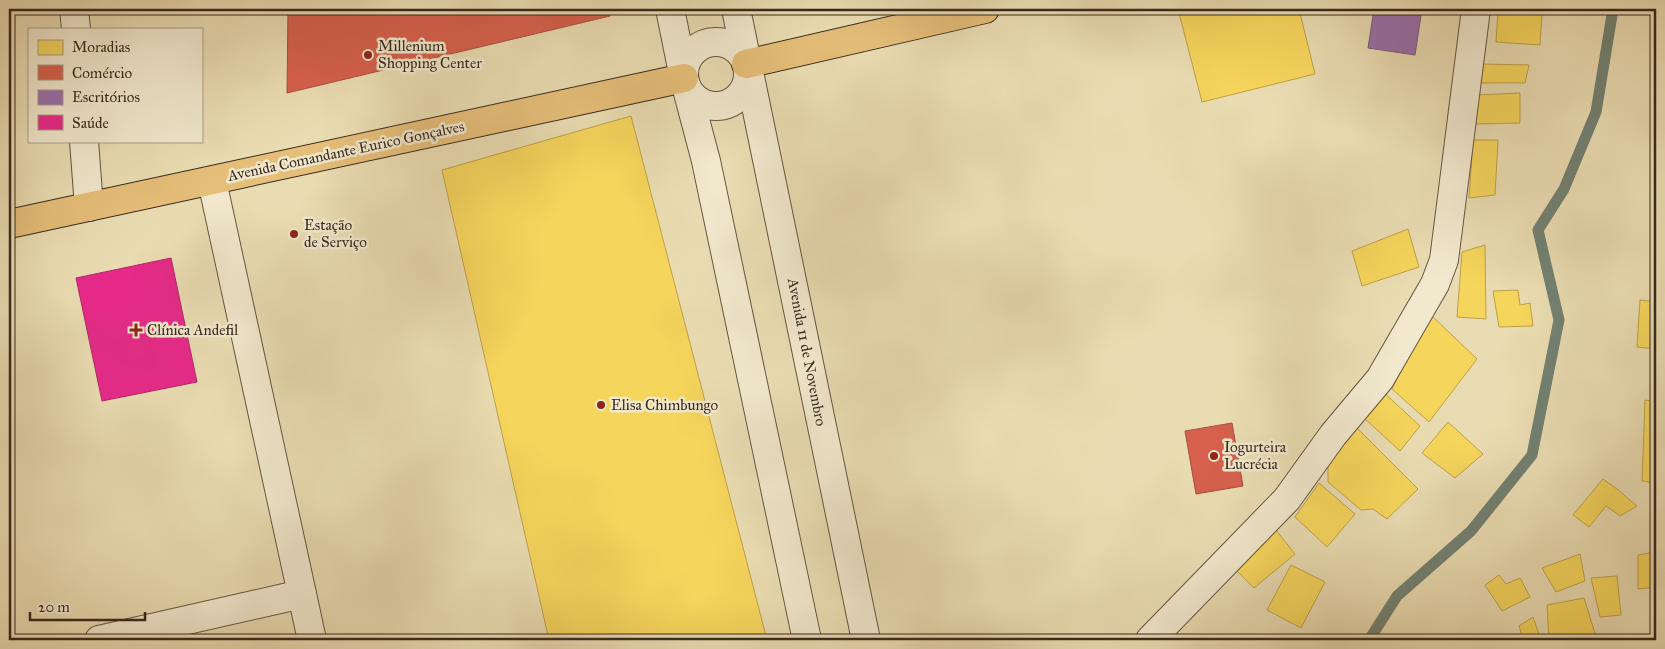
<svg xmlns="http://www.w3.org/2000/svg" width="1665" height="649" font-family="'IM FELL Great Primer',serif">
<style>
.homes{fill:#f6d55c;stroke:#bda149}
.shops{fill:#d6604d;stroke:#a7503f}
.offices{fill:#9970ab;stroke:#7c5b80}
.health{fill:#e7298a;stroke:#b22969}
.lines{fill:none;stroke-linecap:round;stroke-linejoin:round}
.stream{stroke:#728172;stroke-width:11}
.minor-casing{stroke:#645642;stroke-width:30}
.major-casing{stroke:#38291d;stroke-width:30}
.minor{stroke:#f1e8cd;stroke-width:28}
.major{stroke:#e5be79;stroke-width:28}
.poi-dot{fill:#8f2418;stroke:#f1e8cd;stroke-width:2}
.labels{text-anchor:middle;stroke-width:5;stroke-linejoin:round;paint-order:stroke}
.poi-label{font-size:15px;fill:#38291d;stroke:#f1e8cd;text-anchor:start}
.street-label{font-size:15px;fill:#38291d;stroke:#f1e8cd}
</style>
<rect width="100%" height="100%" fill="#eadcb2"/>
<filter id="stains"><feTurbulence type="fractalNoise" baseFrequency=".004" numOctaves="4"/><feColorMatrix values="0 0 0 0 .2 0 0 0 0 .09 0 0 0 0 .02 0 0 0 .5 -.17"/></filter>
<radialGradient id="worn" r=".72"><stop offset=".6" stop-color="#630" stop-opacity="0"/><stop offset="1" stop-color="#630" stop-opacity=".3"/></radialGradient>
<!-- homes -->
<g class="homes">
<path d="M1178,9H1299L1315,74L1202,102Z"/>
<path d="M1498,11L1542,14L1540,45L1496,42Z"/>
<path d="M1481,64L1529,65L1525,83H1479Z"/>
<path d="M1520,93V123L1476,124V95Z"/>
<path d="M631,116L767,640H549L442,170Z"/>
<path d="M1473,140H1498L1495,195L1469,198Z"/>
<path d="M1408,229L1419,267L1362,286L1352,251Z"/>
<path d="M1485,245L1486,319L1457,317L1462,252Z"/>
<path d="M1518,290L1520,305L1530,303L1533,326L1499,327L1493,291Z"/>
<path d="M1640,300L1656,302V349L1637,347Z"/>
<path d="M1430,314L1477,359L1429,422L1392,389Z"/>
<path d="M1654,374L1656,375V391L1652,390Z"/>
<path d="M1381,390L1420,426L1400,451L1364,418Z"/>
<path d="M1645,400L1656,402V483L1642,481Z"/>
<path d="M1448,422L1483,454L1455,478L1422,453Z"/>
<path d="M1354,425L1418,489L1387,519L1373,509L1361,510L1328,482V466Z"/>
<path d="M1603,479L1617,489L1637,506L1620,516L1606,506L1589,527L1573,515Z"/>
<path d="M1319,483L1355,514L1327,547L1295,517Z"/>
<path d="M1276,530L1295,554L1254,588L1237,571Z"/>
<path d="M1656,552V587L1638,589V555Z"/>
<path d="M1580,554L1585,581L1556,592L1542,568Z"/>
<path d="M1291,565L1325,582L1301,628L1267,610Z"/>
<path d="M1499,575L1506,584L1520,578L1530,597L1502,611L1485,585Z"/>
<path d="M1617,576L1621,615L1600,617L1591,578Z"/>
<path d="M1584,598L1597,640H1549L1547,605Z"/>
<path d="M1533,617L1541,640H1523L1519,626Z"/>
</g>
<!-- shops -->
<g class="shops">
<path d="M288,9H608L610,16L287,93Z"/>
<path d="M1232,423L1243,486L1196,494L1185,431Z"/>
</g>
<!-- offices -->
<path class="offices" d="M1374,9H1422L1415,55L1368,48Z"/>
<!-- health -->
<path class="health" d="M171,258L197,382L102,401L76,278Z"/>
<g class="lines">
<!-- stream -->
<path class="stream" d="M1369,640L1397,596L1471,531L1532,455L1559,320L1538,230L1564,189L1596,112L1613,9"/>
<defs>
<g id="minor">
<path d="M74,9L76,29"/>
<path d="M670,9L684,78L706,161L807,640"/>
<path d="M736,9L866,640"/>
<circle cx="716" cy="74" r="32"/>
<path d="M84,141L89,207"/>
<path d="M212,181L312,640"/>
<path d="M99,640L302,594"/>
<path d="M1150,640L1287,499L1333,435L1380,379L1435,284L1444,260L1476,9"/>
</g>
<g id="major">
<path d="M746,64L985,9"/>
<path d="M9,224L684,78"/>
</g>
</defs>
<!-- minor casing -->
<use href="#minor" class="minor-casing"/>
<!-- major casing -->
<use href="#major" class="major-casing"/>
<!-- minor -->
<use href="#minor" class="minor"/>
<!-- major -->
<use href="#major" class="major"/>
</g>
<!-- markers -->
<g class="poi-dot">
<circle cx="368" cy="55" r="5"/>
<circle cx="294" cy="234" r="5"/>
<path d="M133.5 322.5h5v5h5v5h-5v5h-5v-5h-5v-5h5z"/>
<circle cx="601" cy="405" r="5"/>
<circle cx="1214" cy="456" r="5"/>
</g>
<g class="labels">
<!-- poi labels -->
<g class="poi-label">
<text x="378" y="51">Millenium<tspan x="378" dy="17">Shopping Center</tspan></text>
<text x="304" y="230">Estação<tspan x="304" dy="17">de Serviço</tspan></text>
<text x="147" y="335">Clínica Andefil</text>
<text x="611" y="410">Elisa Chimbungo</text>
<text x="1224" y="452">Iogurteira<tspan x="1224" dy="17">Lucrécia</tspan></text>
</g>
<!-- street labels -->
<g class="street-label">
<text transform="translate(346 151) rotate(-12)" y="5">Avenida Comandante Eurico Gonçalves</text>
<text transform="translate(807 352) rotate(79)" y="5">Avenida 11 de Novembro</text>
</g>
</g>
<!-- margin -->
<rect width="1665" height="649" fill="none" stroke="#eadcb2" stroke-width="30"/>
<rect x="10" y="10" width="1645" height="629" fill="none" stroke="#38291d" stroke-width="2.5"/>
<rect x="15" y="15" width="1635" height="619" fill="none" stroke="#38291d"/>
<!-- legend -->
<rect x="28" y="28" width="175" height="115" fill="#f1e8cd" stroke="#a79c87"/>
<rect x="38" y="40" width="25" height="15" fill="#f6d55c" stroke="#a79c87"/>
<text x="72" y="52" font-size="15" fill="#38291d">Moradias</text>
<rect x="38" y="65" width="25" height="15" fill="#d6604d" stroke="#a79c87"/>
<text x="72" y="78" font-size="15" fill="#38291d">Comércio</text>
<rect x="38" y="90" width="25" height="15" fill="#9970ab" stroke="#a79c87"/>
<text x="72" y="102" font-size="15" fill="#38291d">Escritórios</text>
<rect x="38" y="115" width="25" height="15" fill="#e7298a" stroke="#a79c87"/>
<text x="72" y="128" font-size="15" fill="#38291d">Saúde</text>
<!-- scale -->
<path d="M30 612v8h115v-8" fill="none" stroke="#38291d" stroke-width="2.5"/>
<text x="38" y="612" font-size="15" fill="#38291d" stroke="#f1e8cd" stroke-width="4" paint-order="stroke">20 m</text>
<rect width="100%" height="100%" filter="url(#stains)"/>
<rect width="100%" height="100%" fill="url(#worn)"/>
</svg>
